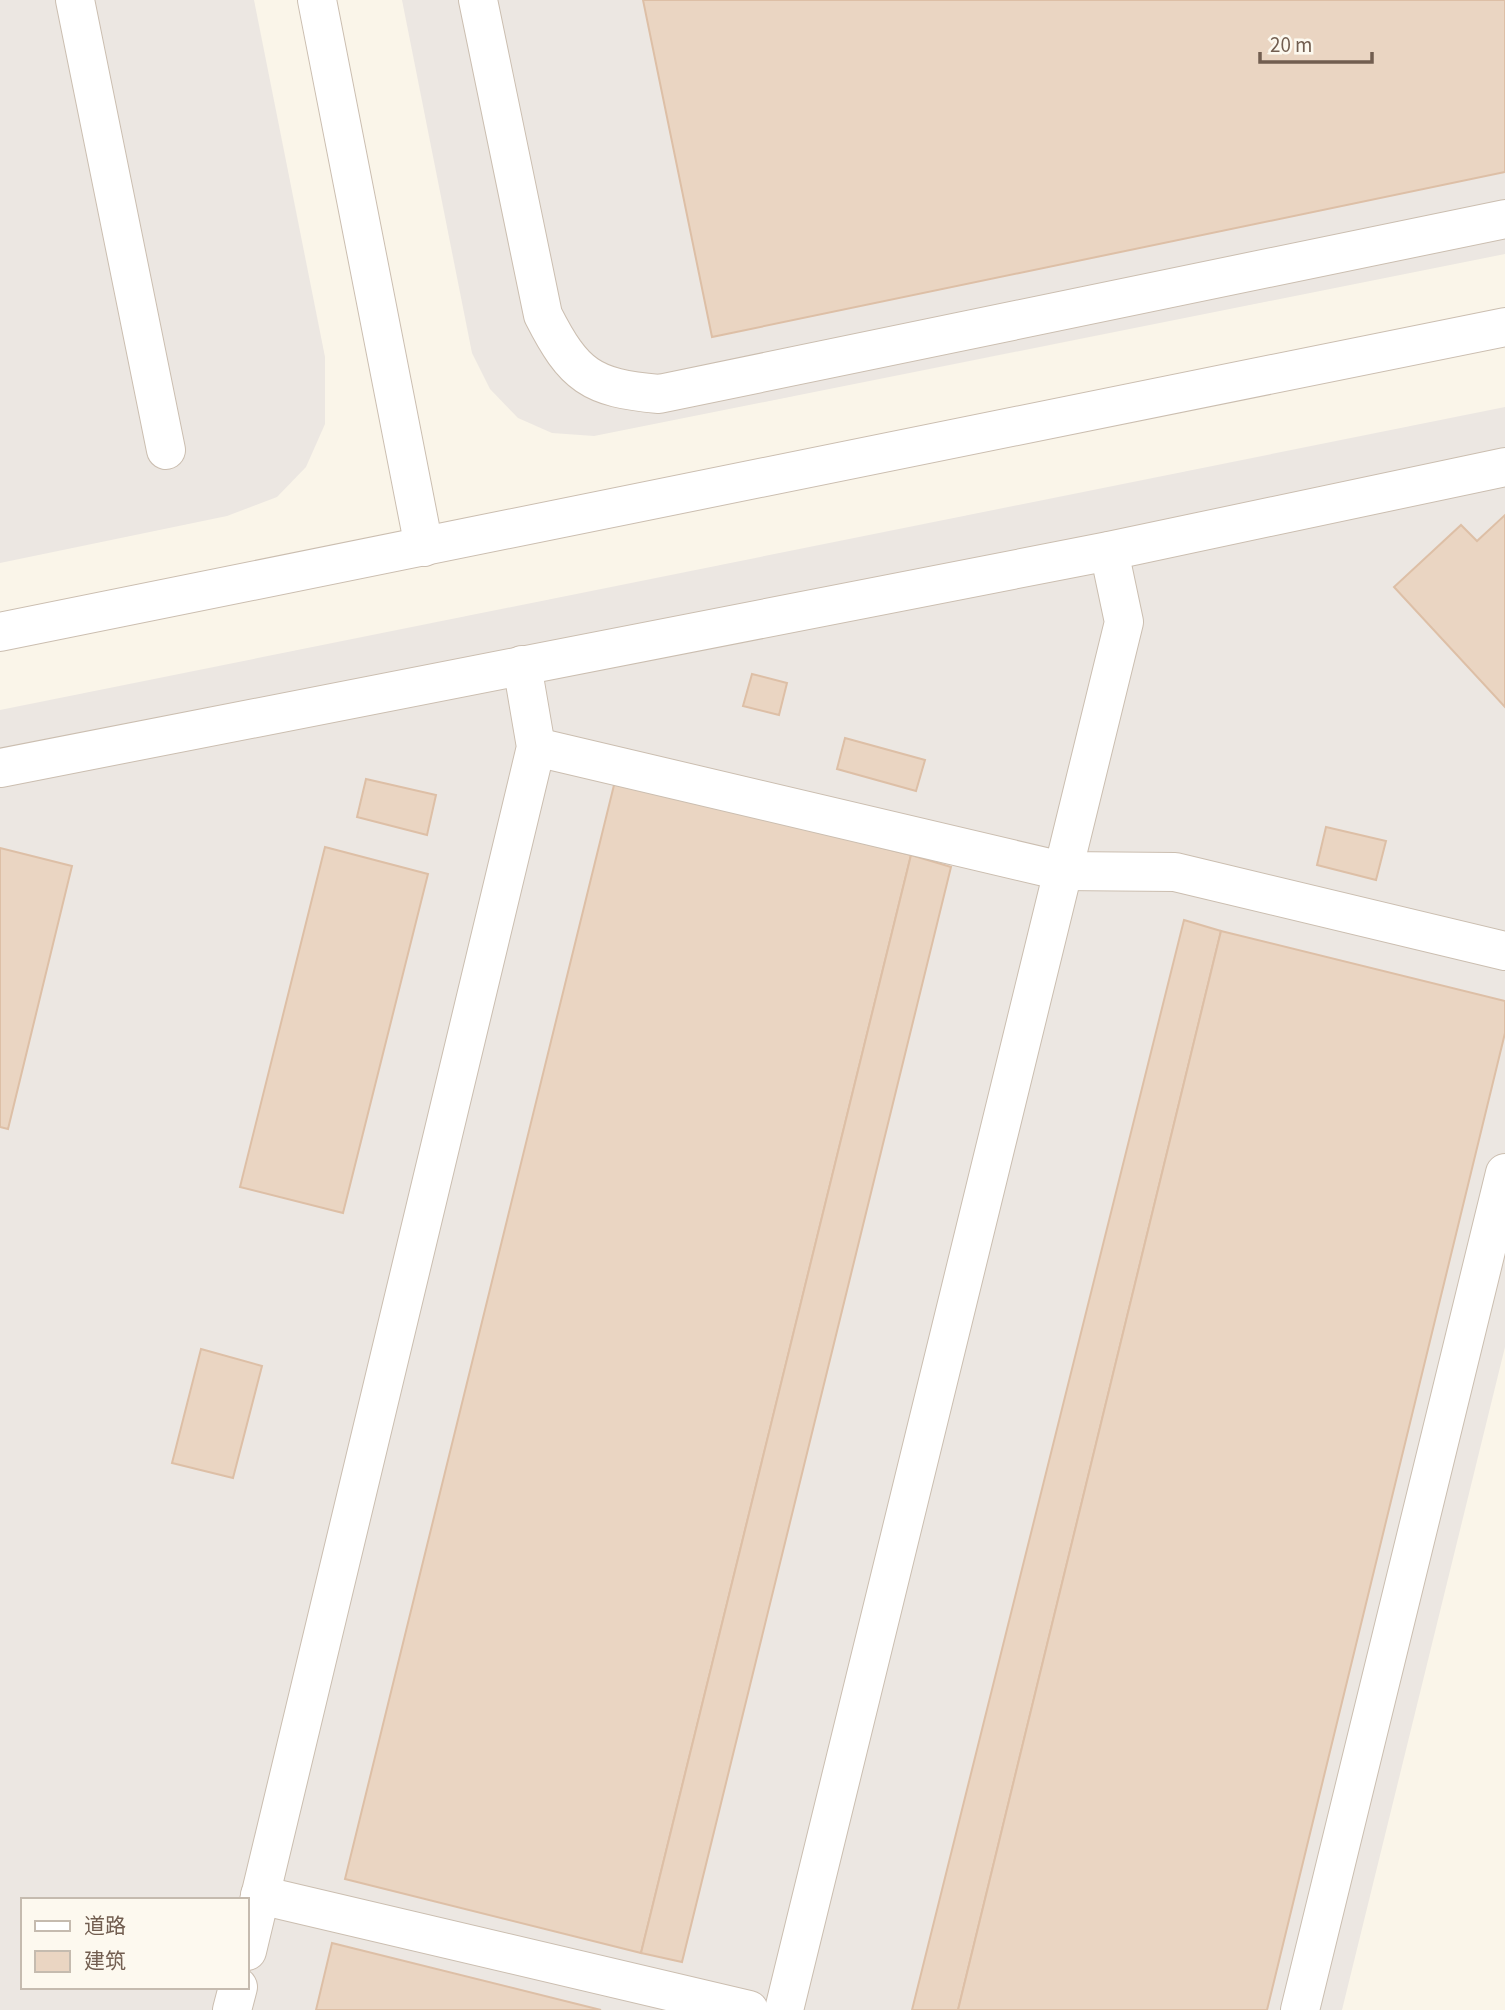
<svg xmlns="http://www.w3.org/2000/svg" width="1505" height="2010" font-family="'Source Sans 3','Noto Sans SC',sans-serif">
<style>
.industrial{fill:#ece7e2;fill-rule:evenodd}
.building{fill:#ead5c2;stroke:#ddbfa6;stroke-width:2}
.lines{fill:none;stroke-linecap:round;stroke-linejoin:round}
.minor-casing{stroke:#cbbeb0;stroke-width:40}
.minor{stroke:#fff;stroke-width:38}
</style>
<rect width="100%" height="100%" fill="#faf5e9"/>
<!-- industrial -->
<g class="industrial">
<path d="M0,0H254L325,357V424L306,467L277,497L227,516L0,563Z"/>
<path d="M402,0H1505V254L594,436L552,433L518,418L490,389L472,353Z"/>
<path d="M1505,407V1347L1342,2010H0V710ZM23,1900H247V1987H23Z"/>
</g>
<!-- building -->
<g class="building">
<path d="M643,0H1505V172L712,337Z"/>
<path d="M1505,515V707L1394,587L1461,525L1477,541Z"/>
<path d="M752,674L787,683L779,715L743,706Z"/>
<path d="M845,738L925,760L916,791L837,769Z"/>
<path d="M366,779L436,795L427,835L357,817Z"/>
<path d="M615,781L911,855L641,1953L345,1879Z"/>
<path d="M1326,827L1386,841L1376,880L1317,865Z"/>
<path d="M325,847L428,874L343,1213L240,1187Z"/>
<path d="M0,848L72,866L8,1129L0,1127Z"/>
<path d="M911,855L951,867L682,1962L641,1953Z"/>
<path d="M1184,920L1221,931L958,2010H912Z"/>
<path d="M1221,931L1505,1001V1033L1267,2010H958Z"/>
<path d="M201,1349L262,1366L233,1478L172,1463Z"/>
<path d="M332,1943L601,2010H316Z"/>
</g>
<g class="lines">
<defs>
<g id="minor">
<path d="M75,0L166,450"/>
<path d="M317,0L424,547"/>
<path d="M478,0L543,315C574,376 591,388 659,394L1505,219"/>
<path d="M0,632L1505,327"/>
<path d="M536,747L1062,871L1175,872L1505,951"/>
<path d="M0,768L1109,551L1505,467"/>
<path d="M260,1895L749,2010"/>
<path d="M247,1951L536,747L522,665"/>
<path d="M232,2010L238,1987"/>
<path d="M784,2010L1124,622L1109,551"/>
<path d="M1300,2010L1505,1173"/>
</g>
</defs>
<!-- minor casing -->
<use href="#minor" class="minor-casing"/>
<!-- minor -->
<use href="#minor" class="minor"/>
</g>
<!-- legend -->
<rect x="21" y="1898" width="228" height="91" fill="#fdf9ef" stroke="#c5bbaf" stroke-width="2"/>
<rect x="35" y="1921" width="35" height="10" fill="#ffffff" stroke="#c5bbaf" stroke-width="2"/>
<text x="84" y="1933" font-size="21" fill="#725e50">道路</text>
<rect x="35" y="1951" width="35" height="21" fill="#ead5c2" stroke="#c5bbaf" stroke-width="2"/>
<text x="84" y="1968" font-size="21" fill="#725e50">建筑</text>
<!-- scale -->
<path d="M1260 52v10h112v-10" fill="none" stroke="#725e50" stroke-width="3.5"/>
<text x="1270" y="52" font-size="21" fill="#725e50" stroke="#fdf9ef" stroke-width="5" paint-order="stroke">20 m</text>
</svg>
